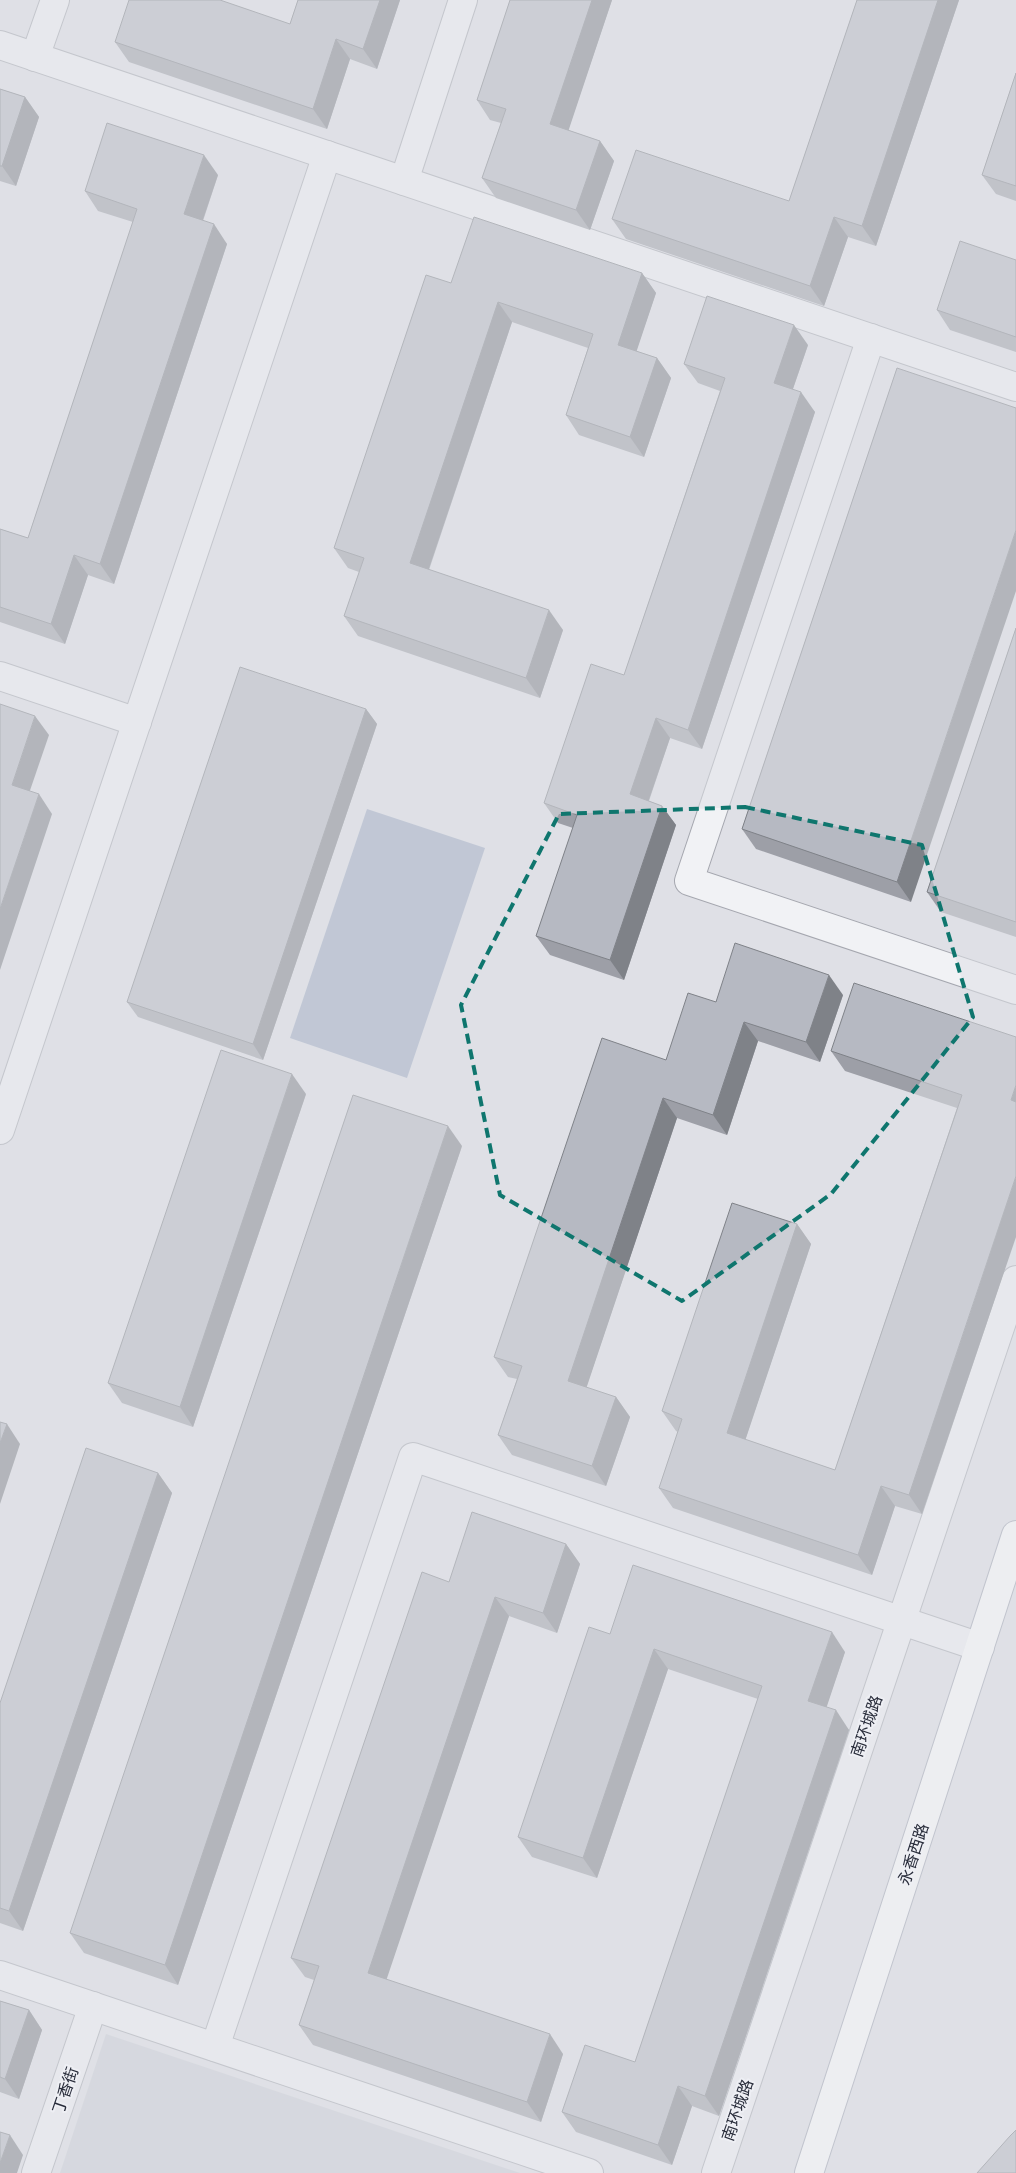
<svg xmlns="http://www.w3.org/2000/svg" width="1016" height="2173" font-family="'PT Sans','Noto Sans SC',sans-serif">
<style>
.built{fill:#cdcfd7}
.water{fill:#9da9c2}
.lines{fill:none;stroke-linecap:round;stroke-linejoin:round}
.minor-casing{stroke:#a5a7af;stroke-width:30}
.major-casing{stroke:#9fa3b1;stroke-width:30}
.minor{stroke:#f1f2f5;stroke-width:28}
.major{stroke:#fff;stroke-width:28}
.wall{fill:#9d9fa7}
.shaded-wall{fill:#7f8288}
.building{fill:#b6b9c2;stroke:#7f8288}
.marked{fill:none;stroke:#0f766e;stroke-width:4;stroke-dasharray:10 6;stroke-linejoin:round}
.labels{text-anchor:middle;stroke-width:4;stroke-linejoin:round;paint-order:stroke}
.street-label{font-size:16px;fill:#292d3b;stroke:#eeeff4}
</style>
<rect width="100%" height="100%" fill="#dfe0e6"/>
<!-- built -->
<path class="built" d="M106,2034L520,2173H60Z"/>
<!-- water -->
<path class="water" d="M367,809L485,848L407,1078L290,1038Z"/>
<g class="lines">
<defs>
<g id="minor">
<path d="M0,45L1016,387"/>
<path d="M35,57L55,0"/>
<path d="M404,181L463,0"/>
<path d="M871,338L689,881L1016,990"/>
<path d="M0,676L137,722"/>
<path d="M0,1130L327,155"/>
<path d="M0,1975L589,2173"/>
<path d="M215,2047L413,1457L980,1647"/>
<path d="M36,2173L93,2006"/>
<path d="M716,2173L1016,1280"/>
</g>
<path id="major" d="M809,2173L1016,1535"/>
</defs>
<!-- minor casing -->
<use href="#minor" class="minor-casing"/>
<!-- major casing -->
<use href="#major" class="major-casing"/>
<!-- minor -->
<use href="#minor" class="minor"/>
<!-- major -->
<use href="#major" class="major"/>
</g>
<!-- wall -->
<g class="wall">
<path d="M298,0H400L377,69L350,59L327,129L129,62L115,42L290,24Z"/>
<path d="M510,0H612L568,130L600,141L614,161L590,230L496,198L482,178L501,123L490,120L477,100Z"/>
<path d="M857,0H959L876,246L848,237L824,306L626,239L612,219L789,201Z"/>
<path d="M1016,73V201L996,194L982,175Z"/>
<path d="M0,89L25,97L39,117L16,186L0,181Z"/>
<path d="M218,175L203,221L227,244L114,584L88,575L65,644L0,622V529L28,538L133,222L98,211L85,191Z"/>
<path d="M1016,260V352L950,330L937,310Z"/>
<path d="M642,273L656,293L636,351L657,358L671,378L644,457L579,435L566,415L588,348L512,322L429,570L563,630L540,698L358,636L344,616L359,572L348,568L334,548L451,283Z"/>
<path d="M808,345L793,389L815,412L702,749L670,738L649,801L662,806L676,825L624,980L550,955L536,936L573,828L558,823L544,803L624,675L720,391L698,383L684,364Z"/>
<path d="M897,368L911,902L756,849L742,829Z"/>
<path d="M1016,628V937L941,912L927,892Z"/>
<path d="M366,709L377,724L263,1060L138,1017L127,1002Z"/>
<path d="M843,995L820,1062L758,1041L727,1135L677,1118L586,1388L616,1397L630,1417L606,1486L512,1455L498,1435L517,1379L508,1377L494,1357L666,1060L716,1002Z"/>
<path d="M1016,1037L922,1514L895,1506L872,1575L673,1508L659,1488L678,1432L676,1431L662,1411L797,1224L811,1244L745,1440L835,1470L957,1108L845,1071L831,1051Z"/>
<path d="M306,1094L193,1427L122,1403L108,1383Z"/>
<path d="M462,1146L178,1985L84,1953L70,1933Z"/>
<path d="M158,1473L172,1493L23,1931L0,1923V1703Z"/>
<path d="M566,1544L580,1564L557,1633L509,1616L386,1979L563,2054L541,2122L313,2045L299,2025L314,1980L305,1977L291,1958L449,1582Z"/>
<path d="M610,1634L845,1652L826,1707L849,1730L719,2116L692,2106L672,2165L576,2132L562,2112L635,2062L758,1699L668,1669L597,1878L532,1857L518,1837Z"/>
<path d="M0,2001L29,2010L42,2030L19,2099L0,2092Z"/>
</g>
<!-- shaded-wall -->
<g class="shaded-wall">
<path d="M380,0H400L377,69L363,49Z"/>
<path d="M592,0H612L564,144L550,124Z"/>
<path d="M938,0H959L876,246L862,226Z"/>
<path d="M336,39L350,59L327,129L313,109Z"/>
<path d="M25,97L39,117L16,186L2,166Z"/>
<path d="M600,141L614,161L590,230L576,210Z"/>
<path d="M204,155L218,175L198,234L184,214Z"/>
<path d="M834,217L848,237L824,306L810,286Z"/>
<path d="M214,224L227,244L114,584L100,564Z"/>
<path d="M642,273L656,293L632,365L618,345Z"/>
<path d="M498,302L512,322L424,583L410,563Z"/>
<path d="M794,325L808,345L788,403L774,383Z"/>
<path d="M657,358L671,378L644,457L630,437Z"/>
<path d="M801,392L815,412L702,749L688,730Z"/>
<path d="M1016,530V591L911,902L897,882Z"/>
<path d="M74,555L88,575L65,644L51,624Z"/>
<path d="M549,610L563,630L540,698L526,678Z"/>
<path d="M366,709L377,724L263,1060L253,1044Z"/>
<path d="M35,716L49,735L25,805L12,785Z"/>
<path d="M656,718L670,738L644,814L630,794Z"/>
<path d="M39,794L52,814L0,970V909Z"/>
<path d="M662,806L676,825L624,980L610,960Z"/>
<path d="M829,975L843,995L820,1062L806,1042Z"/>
<path d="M744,1022L758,1041L727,1135L713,1115Z"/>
<path d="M292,1074L306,1094L193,1427L180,1407Z"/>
<path d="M1016,1085V1107L1011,1100Z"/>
<path d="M663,1098L677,1118L582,1401L568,1381Z"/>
<path d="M448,1126L462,1146L178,1985L165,1965Z"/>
<path d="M1016,1176V1237L922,1514L909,1495Z"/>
<path d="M797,1224L811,1244L741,1453L727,1433Z"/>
<path d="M616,1397L630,1417L606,1486L592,1466Z"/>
<path d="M7,1424L20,1444L0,1504V1443Z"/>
<path d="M158,1473L172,1493L23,1931L9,1911Z"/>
<path d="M881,1486L895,1506L872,1575L858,1555Z"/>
<path d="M566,1544L580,1564L557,1633L543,1613Z"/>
<path d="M495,1597L509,1616L382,1993L368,1973Z"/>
<path d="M832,1632L845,1652L822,1721L808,1701Z"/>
<path d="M654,1649L668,1669L597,1878L583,1858Z"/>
<path d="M836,1710L849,1730L719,2116L705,2096Z"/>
<path d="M29,2010L42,2030L19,2099L5,2079Z"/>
<path d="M550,2034L563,2054L541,2122L527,2102Z"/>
<path d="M678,2086L692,2106L672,2165L658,2145Z"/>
<path d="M10,2135L23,2155L17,2173H0V2163Z"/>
</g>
<!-- building -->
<g class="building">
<path d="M129,0H220L290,24L298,0H380L363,49L336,39L313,109L115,42Z"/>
<path d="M510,0H592L550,124L600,141L576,210L482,178L506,109L477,100Z"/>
<path d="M857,0H938L862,226L834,217L810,286L612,219L636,150L789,201Z"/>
<path d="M1016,73V186L982,175Z"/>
<path d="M0,89L25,97L2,166H0Z"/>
<path d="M107,123L204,155L184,214L214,224L100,564L74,555L51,624L0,607V529L28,538L137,209L85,191Z"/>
<path d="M474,217L642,273L618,345L657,358L630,437L566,415L593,334L498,302L410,563L549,610L526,678L344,616L364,558L334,548L426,275L451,283Z"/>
<path d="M960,241L1016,260V337L937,310Z"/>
<path d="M707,296L794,325L774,383L801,392L688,730L656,718L630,794L662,806L610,960L536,936L577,815L544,803L591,664L624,675L725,378L684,364Z"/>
<path d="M897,368L1016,408V530L897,882L742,829Z"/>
<path d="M1016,628V922L927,892Z"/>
<path d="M240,667L366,709L253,1044L127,1002Z"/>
<path d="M0,704L35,716L12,785L39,794L0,909Z"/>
<path d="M735,943L829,975L806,1042L744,1022L713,1115L663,1098L568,1381L616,1397L592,1466L498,1435L522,1366L494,1357L602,1038L666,1060L688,993L716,1002Z"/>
<path d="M854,983L1016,1037V1085L1011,1100L1016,1102V1176L909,1495L881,1486L858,1555L659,1488L682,1419L662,1411L732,1203L797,1224L727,1433L835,1470L962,1095L831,1051Z"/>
<path d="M221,1050L292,1074L180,1407L108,1383Z"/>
<path d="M353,1095L448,1126L165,1965L70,1933Z"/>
<path d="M0,1422L7,1424L0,1443Z"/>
<path d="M86,1448L158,1473L9,1911L0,1908V1703Z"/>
<path d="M472,1512L566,1544L543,1613L495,1597L368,1973L550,2034L527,2102L299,2025L319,1966L291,1958L422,1572L449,1582Z"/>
<path d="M633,1565L832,1632L808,1701L836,1710L705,2096L678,2086L658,2145L562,2112L585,2045L635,2062L762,1686L654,1649L583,1858L518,1837L589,1627L610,1634Z"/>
<path d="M0,2001L29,2010L5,2079L0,2077Z"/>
<path d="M1016,2130V2173H977L1010,2136Z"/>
<path d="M0,2132L10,2135L0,2163Z"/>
</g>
<!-- marked area -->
<path d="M0 0H1016V2173H0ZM745,807L922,845L973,1017L831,1194L682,1301L500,1195L461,1005L559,814Z" fill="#dfe0e6" fill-opacity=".55" fill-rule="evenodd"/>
<path class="marked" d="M745,807L922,845L973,1017L831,1194L682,1301L500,1195L461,1005L559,814Z"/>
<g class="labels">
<!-- street labels -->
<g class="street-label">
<text transform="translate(866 1726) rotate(-71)" y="6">南环城路</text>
<text transform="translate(913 1854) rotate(-72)" y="6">永香西路</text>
<text transform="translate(65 2090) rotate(-71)" y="6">丁香街</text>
<text transform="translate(737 2110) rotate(-71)" y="6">南环城路</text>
</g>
</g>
</svg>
